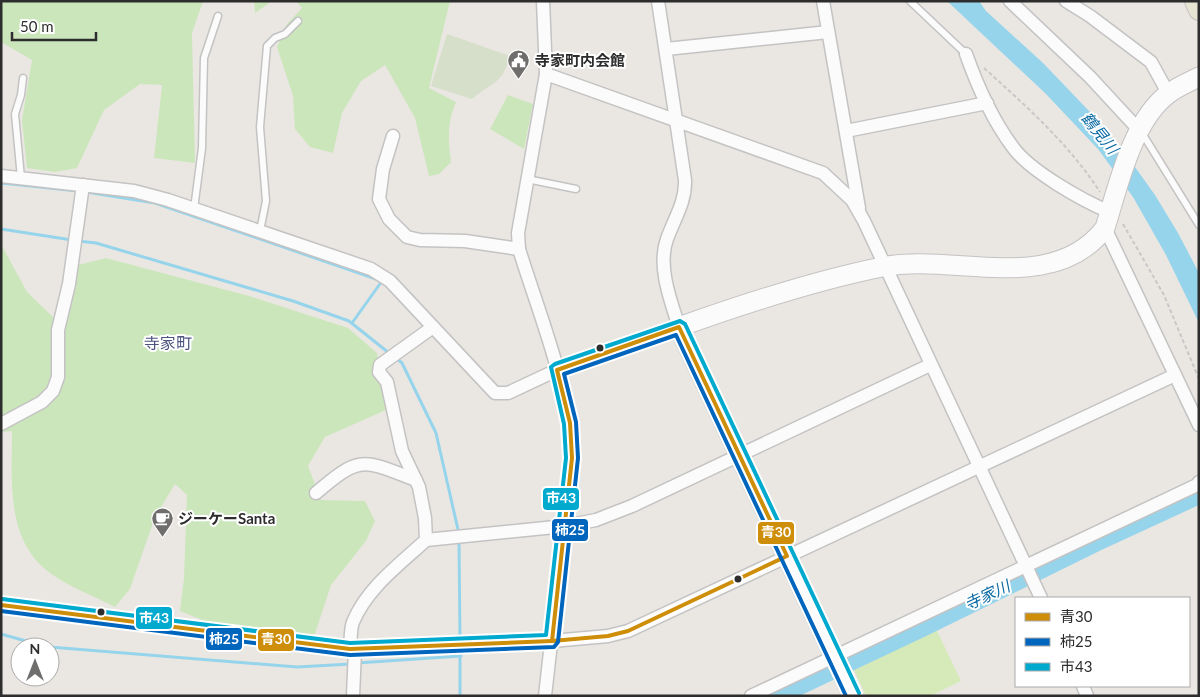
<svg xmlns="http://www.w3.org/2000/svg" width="1200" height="697" font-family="Lato,'Noto Sans JP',sans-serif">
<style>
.green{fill:#cce6bc}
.cemetery{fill:#d6dfca}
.pitch{fill:#d6eab9}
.water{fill:#96d4ec}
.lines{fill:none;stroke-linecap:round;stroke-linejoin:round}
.stream{stroke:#96d4ec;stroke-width:3}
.river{stroke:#96d4ec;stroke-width:20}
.lane-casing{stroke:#c4c3c3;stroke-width:9}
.street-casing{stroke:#c4c3c3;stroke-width:15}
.secondary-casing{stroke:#c4c3c3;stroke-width:21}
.primary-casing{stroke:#c6c4c3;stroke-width:22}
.path{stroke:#c8c8c8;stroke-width:2;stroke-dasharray:4 2.5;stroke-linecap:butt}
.lane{stroke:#fcfbfb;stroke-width:6}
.street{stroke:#fcfbfb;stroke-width:12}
.secondary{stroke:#fcfbfb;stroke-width:19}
.primary{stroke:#e7e4d4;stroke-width:20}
.bus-1-casing{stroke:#fff;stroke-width:8}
.bus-2-casing{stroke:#fff;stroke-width:8}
.bus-3-casing{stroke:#fff;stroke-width:8}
.bus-1{stroke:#cf8e09;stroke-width:4}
.bus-2{stroke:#0065bd;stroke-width:4}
.bus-3{stroke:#00a9ce;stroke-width:4}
.bus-dot{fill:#2d2d2d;stroke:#fff;stroke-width:2}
.labels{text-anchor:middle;stroke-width:4;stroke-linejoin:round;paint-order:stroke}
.poi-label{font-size:15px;font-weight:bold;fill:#2d2d2d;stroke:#fff;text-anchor:start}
.water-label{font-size:16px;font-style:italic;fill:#0b6ba3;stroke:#fff}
.neighbourhood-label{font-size:16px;fill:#4c547f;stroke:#fff}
.line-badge{stroke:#fff;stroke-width:2}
.badge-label{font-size:14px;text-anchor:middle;font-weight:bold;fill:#fff}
</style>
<rect width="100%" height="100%" fill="#eae7e2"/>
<!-- green -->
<g class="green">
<path d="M1,1H203L192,33L195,163L154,158L162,85L140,84L104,110L77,168L55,172L27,168L22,120L32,60L1,42Z"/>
<path d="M254,1H272L255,13Z"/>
<path d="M296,1H450L429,88L456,102C447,122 448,140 451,162L439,174L429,176L415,118L385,65L361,81L342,113L333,153L310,147L295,129L293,96L277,47L287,24L302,8Z"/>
<path d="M508,95L533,104L524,149L490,129Z"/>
<path d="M1,244L27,292L54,318L78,265L106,258L249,296L348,328L377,353L386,410L325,437L308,466L321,500L365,501L375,521L366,541L331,585L313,640L202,620L180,611L184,578L187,495L175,484L155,517L130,589L115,607C94,596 69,587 50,573C5,540 12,480 12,431L1,432Z"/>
</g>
<!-- cemetery -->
<path class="cemetery" d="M447,34L510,56C502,85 493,81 472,99L431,86Z"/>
<!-- pitch -->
<path class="pitch" d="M936,629L961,681L930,696H866L853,668Z"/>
<!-- water -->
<path class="water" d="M947,1H979L986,11L1043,63L1090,112L1130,160L1155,195L1178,233L1199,273V323L1166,255L1133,197L1098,149L1045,93Z"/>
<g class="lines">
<!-- stream -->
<g class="stream">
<path d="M1,183L78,191"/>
<path d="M86,192L155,203L382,281L352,323"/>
<path d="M1,229L72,240"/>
<path d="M78,241L96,243L293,301L349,321L389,353"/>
<path d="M396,358L402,363L436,433L459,534"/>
<path d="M459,540L460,641"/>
<path d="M1,634L47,647"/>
<path d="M50,647L297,667L351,664"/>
<path d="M357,663L461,656"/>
<path d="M460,696V648"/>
</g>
<!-- river -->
<path class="river" d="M776,696L922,627L1095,542L1199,494"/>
<defs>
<g id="lane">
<path d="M910,1L966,54"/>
<path d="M1142,133L1199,225"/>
<path d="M21,178L15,114L21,95L23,78"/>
<path d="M527,179L576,189"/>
<path d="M194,209L202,148L204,58L218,16"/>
<path d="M260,231L266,201L260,127L267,46L275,38L285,34L298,21"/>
</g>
<g id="street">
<path d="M543,1L546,74L518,233L519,249C540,317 570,387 572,458L545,696"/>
<path d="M823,1L859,208"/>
<path d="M1010,1L1090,77L1139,130"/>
<path d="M1066,1L1090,16L1151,62L1168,93"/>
<path d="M666,49L828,32"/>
<path d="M966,54C977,85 992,119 1012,146C1028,170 1083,201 1110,212"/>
<path d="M546,74L823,173L852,200L864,221L1041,598"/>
<path d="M846,131L987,103"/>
<path d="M393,136L383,169L379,199L389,219L407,237L420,240L465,241L519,249"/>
<path d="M1,176L134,191L168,200L371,269L390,281L495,393H508L557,370L679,327C671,302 657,266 667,239C674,219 686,202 685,180L658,1"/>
<path d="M1105,228L1199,425"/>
<path d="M1,424L42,402L53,391L58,377V330L69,284L83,185"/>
<path d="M316,493C361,454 363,460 416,480"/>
<path d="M426,540L565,526L596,520L632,506L930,365"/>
<path d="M1,605L350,649L552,641L608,636L628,631L1175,375"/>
<path d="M350,649C351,641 350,630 353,622C367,588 400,564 426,540L425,518L419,487L402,451L387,382L379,372L380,365L433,327"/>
<path d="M1083,686L1087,696"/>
<path d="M353,696L355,650"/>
<path d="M751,696L1197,485L1199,482"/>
</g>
<path id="secondary" d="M853,696L679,327C746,303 813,281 882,267C953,252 1052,297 1105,228C1118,187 1132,121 1168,94C1177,87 1189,82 1199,77"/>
<path id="primary" d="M1195,1L1199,10"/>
</defs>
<!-- lane casing -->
<use href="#lane" class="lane-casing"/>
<!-- street casing -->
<use href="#street" class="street-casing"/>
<!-- secondary casing -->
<use href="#secondary" class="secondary-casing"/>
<!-- primary casing -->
<use href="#primary" class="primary-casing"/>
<!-- path -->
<g class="path">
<path d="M984,68C1026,106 1069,144 1100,192"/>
<path d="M1123,224L1164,295L1199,379"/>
</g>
<!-- lane -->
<use href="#lane" class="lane"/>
<!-- street -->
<use href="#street" class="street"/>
<!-- secondary -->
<use href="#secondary" class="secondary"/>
<!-- primary -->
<use href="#primary" class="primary"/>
<defs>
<g id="bus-1">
<path d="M679,327L787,556L628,631L608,636L552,641L572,458L570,423L557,370Z"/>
<path d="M1,605L350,649L552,641"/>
</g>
<path id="bus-2" d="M1,611L350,655L554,647L558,642L578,458L576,422L564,374L676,335L846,696"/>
<path id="bus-3" d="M2,599L350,643L546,635L566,458L564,424L551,367L555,364L680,321L685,324L859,693"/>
</defs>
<!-- bus-1 casing -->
<use href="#bus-1" class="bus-1-casing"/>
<!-- bus-2 casing -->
<use href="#bus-2" class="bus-2-casing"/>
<!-- bus-3 casing -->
<use href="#bus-3" class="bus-3-casing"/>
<!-- bus-1 -->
<use href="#bus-1" class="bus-1"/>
<!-- bus-2 -->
<use href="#bus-2" class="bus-2"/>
<!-- bus-3 -->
<use href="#bus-3" class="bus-3"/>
</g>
<!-- icons -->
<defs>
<symbol id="civic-pin" viewBox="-11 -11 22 30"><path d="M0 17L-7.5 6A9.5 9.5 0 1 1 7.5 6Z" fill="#6f6e6c" stroke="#fff"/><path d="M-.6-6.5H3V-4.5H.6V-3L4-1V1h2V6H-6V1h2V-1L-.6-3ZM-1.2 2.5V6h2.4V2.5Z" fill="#fff"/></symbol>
<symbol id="cafe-pin" viewBox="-11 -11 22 30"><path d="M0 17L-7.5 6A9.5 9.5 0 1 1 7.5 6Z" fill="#6f6e6c" stroke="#fff"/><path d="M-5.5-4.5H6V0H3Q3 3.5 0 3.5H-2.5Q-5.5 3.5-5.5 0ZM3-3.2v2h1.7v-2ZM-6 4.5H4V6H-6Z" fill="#fff"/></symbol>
</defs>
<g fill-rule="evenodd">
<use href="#civic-pin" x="506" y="48" width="25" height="34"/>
<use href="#cafe-pin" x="150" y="506" width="25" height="34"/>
</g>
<!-- markers -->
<g class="bus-dot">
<circle cx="600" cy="348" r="4.5"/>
<circle cx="738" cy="579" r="4.5"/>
<circle cx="101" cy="612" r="4.5"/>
</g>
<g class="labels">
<!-- poi labels -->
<g class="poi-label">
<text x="535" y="66">寺家町内会館</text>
<text x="178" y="524">ジーケーSanta</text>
</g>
<!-- water labels -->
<g class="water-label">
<text transform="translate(1100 133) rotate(51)" y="6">鶴見川</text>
<text transform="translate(987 595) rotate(-25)" y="6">寺家川</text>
</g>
<!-- neighbourhood labels -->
<g class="neighbourhood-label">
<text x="168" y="349">寺家町</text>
</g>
</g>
<g class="line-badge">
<rect x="542" y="487" width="38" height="24" rx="5" fill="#00a9ce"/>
<rect x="551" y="518" width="38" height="24" rx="5" fill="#0065bd"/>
<rect x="757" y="521" width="38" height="24" rx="5" fill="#cf8e09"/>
<rect x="135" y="606" width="38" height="24" rx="5" fill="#00a9ce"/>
<rect x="205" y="627" width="38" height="24" rx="5" fill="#0065bd"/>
<rect x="257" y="628" width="38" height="24" rx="5" fill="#cf8e09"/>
</g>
<g class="badge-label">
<text x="561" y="503">市43</text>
<text x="570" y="535">柿25</text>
<text x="776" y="537">青30</text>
<text x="154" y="623">市43</text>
<text x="224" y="644">柿25</text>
<text x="276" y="644">青30</text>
</g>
<!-- border -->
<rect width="1200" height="697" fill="none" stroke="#2d2d2d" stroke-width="5"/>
<!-- legend -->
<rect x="1015" y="597" width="175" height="90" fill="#ffffff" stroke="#ababab"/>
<rect x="1025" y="613" width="25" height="8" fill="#cf8e09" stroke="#ababab"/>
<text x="1060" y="622" font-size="15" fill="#2d2d2d">青30</text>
<rect x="1025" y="638" width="25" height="8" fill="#0065bd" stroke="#ababab"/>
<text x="1060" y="647" font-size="15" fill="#2d2d2d">柿25</text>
<rect x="1025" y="663" width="25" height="8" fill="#00a9ce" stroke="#ababab"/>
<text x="1060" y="672" font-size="15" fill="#2d2d2d">市43</text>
<!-- north arrow -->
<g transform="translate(35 662)"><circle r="24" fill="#ffffff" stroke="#ababab"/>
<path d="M0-4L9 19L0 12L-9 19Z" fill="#6f6e6c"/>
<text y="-8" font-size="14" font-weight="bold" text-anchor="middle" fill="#2d2d2d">N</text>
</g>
<!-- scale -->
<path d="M12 32v8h84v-8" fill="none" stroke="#2d2d2d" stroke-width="2.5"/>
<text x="20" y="32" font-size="15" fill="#2d2d2d" stroke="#ffffff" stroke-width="4" paint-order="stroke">50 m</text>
</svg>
